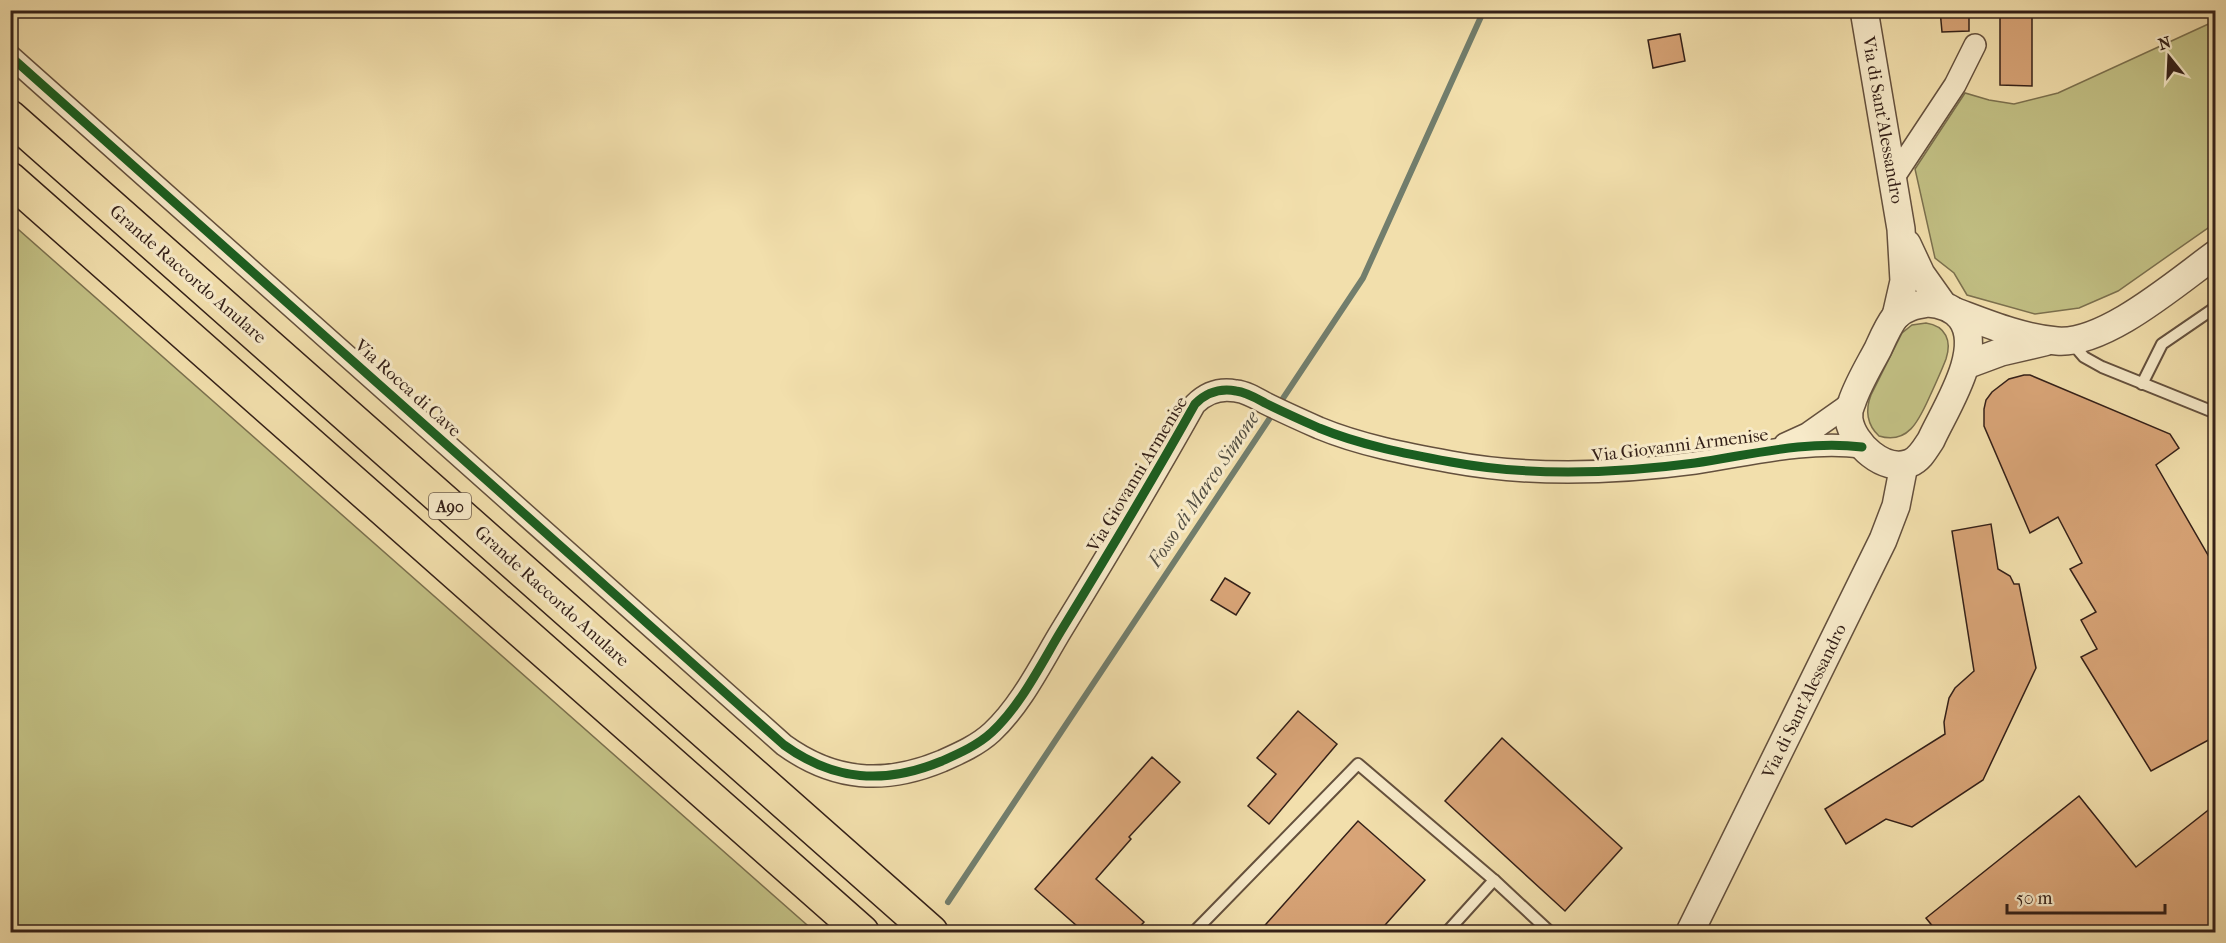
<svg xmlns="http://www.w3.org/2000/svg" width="2226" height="943" font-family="'IM FELL French Canon',serif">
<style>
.green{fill:#c2c084;stroke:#7b704e;stroke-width:1.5}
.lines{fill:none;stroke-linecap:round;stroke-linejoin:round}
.stream{stroke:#727e6d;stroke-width:6}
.building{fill:#d8a477;stroke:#342018;stroke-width:1.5}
.service-casing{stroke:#64503d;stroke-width:14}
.minor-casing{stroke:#64503d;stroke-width:24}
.tertiary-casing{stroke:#64503d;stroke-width:30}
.motorway-casing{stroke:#342018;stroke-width:36}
.service{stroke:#f7eac9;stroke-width:10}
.minor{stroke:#f7eac9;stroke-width:21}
.tertiary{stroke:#f7eac9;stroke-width:27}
.motorway{stroke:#f2dfac;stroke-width:33}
.cycleway-casing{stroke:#f7eac9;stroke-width:13}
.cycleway{stroke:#1b5e20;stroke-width:9}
.labels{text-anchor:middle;stroke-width:6;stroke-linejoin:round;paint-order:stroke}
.shield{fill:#f7eac9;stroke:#6e5d4d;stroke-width:1.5}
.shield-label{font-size:16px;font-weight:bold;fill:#342018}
.street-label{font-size:18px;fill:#342018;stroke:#f7eac9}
.water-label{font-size:20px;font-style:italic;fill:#534f43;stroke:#f7eac9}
</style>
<rect width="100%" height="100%" fill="#f2dfac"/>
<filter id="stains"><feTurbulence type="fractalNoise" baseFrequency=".00333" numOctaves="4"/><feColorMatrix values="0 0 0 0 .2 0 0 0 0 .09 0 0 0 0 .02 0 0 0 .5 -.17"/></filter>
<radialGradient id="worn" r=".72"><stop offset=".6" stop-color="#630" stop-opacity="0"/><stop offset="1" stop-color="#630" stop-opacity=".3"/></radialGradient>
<!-- green -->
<g class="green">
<path d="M2215,21V223L2118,291L2079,308L2035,314L1967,295L1954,273L1935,258L1915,169L1965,93L1989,100L2014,104L2058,93Z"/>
<path d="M10,223H11L815,932H11Z"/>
<path d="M1926,323C1946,326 1952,341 1946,359C1941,372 1935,385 1929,398C1919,420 1908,445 1879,436C1867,425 1865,410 1871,395L1902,333L1912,325Z"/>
</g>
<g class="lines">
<!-- stream -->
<path class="stream" d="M948,902L1363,278L1484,10"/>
</g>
<!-- building -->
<g class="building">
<path d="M1940,10H1969V31L1942,32Z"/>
<path d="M2000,10H2032V86L2000,85Z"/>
<path d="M1680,34L1685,61L1653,68L1648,40Z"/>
<path d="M2024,375H2030L2170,434L2179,448L2156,465L2216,569V736L2151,771L2081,657L2097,649L2081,620L2096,612L2070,569L2082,563L2058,517L2030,533L1984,426V409L1986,400L1992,392L2009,379Z"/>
<path d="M1991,524L1998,569L2010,576L2014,584H2019L2036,668L1983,780L1912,827L1886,819L1846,844L1825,809L1945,734L1944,722L1949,698L1955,688L1974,671L1952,531Z"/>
<path d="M1225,578L1250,593L1236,615L1211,600Z"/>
<path d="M1298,711L1337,744L1269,824L1248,806L1276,774L1257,758Z"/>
<path d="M1502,738L1622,848L1565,911L1445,801Z"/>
<path d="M1152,757L1180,782L1129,837L1131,839L1096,879L1144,922L1134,933H1085L1035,889Z"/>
<path d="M2079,796L2136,867L2216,804V933H1938L1926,918Z"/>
<path d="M1358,821L1425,880L1378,933H1258Z"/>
</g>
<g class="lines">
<defs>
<g id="service">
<path d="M2072,343L2084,357L2102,367L2216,413"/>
<path d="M2142,384L2162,344L2216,307"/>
<path d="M1194,932L1358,764L1494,880L1550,932"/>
<path d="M1447,932L1494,880"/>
</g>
<g id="minor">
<path d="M10,56L784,745C834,781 884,785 942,761C960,753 978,745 992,732C1021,705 1041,664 1061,631C1107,556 1152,481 1195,404C1206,393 1220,388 1236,391C1246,392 1256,398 1265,403C1283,412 1301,420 1319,428C1360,445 1407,454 1451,462C1532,477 1613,474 1695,463C1750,455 1806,440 1862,447"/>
<path d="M1894,177L1955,85L1975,45"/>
<path d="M1785,444L1807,434L1851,403"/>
</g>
<g id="tertiary">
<path d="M1864,10L1901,229L1904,281L1896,316"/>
<path d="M1907,244L1921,274L1943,305"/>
<path d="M1928,303C1942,304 1953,308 1961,318C1985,350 1945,409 1931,440C1925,449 1920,459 1910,463C1884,473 1853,444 1849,420C1848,414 1849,408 1852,402C1858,384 1869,366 1878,349C1883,338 1888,326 1895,317C1904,307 1916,305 1928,303Z"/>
<path d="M1956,312C1988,324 2022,338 2057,341C2105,345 2177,282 2216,254"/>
<path d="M1966,365L2001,352L2044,342"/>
<path d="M1690,932L1883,540L1896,506L1904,465"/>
</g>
<g id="motorway">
<path d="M10,117L931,932"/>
<path d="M10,179L862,932"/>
</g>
</defs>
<!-- service casing -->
<use href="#service" class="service-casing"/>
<!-- minor casing -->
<use href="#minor" class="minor-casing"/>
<!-- tertiary casing -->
<use href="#tertiary" class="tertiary-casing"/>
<!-- motorway casing -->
<use href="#motorway" class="motorway-casing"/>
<!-- service -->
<use href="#service" class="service"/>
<!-- minor -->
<use href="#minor" class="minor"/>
<!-- tertiary -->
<use href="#tertiary" class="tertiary"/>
<!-- motorway -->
<use href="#motorway" class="motorway"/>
<defs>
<path id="cycleway" d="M10,56L784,745C834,781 884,785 942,761C960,753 978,745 992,732C1021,705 1041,664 1061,631C1107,556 1152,481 1195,404C1206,393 1220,388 1236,391C1246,392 1256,398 1265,403C1283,412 1301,420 1319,428C1360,445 1407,454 1451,462C1532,477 1613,474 1695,463C1750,455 1806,440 1862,447"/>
</defs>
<!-- cycleway casing -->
<use href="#cycleway" class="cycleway-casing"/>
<!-- cycleway -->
<use href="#cycleway" class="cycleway"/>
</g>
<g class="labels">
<!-- shield labels -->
<rect class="shield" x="429" y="493" width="42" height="26" rx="4.5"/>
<g class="shield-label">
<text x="450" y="512">A90</text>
</g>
<!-- street labels -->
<g class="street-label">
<text transform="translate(1883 120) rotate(80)" y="6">Via di Sant'Alessandro</text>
<text transform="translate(188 274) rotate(41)" y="6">Grande Raccordo Anulare</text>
<text transform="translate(408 388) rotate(42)" y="6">Via Rocca di Cave</text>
<text transform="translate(1680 445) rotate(-7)" y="6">Via Giovanni Armenise</text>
<text transform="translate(1137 474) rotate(-59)" y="6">Via Giovanni Armenise</text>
<text transform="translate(552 596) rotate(42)" y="6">Grande Raccordo Anulare</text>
<text transform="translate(1804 701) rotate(-64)" y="6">Via di Sant'Alessandro</text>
</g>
<!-- water labels -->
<g class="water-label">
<text transform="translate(1203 489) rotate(-56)" y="7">Fosso di Marco Simone</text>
</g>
</g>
<!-- margin -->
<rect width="2226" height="943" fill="none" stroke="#f2dfac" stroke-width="36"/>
<rect x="12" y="12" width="2202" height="919" fill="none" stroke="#342018" stroke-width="3"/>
<rect x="18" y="18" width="2190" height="907" fill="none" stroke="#342018" stroke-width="1.5"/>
<!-- north arrow -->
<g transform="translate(2169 57) rotate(342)" stroke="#f7eac9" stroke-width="4.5" paint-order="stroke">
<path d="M0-4.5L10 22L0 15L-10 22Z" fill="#342018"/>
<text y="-9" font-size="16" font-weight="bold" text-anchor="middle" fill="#342018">N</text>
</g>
<!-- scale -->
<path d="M2007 904v9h158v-9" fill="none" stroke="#342018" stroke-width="3"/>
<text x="2016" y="904" font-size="18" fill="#342018" stroke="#f7eac9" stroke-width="4.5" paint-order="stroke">50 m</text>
<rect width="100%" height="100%" filter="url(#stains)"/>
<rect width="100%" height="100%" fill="url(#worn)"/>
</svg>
